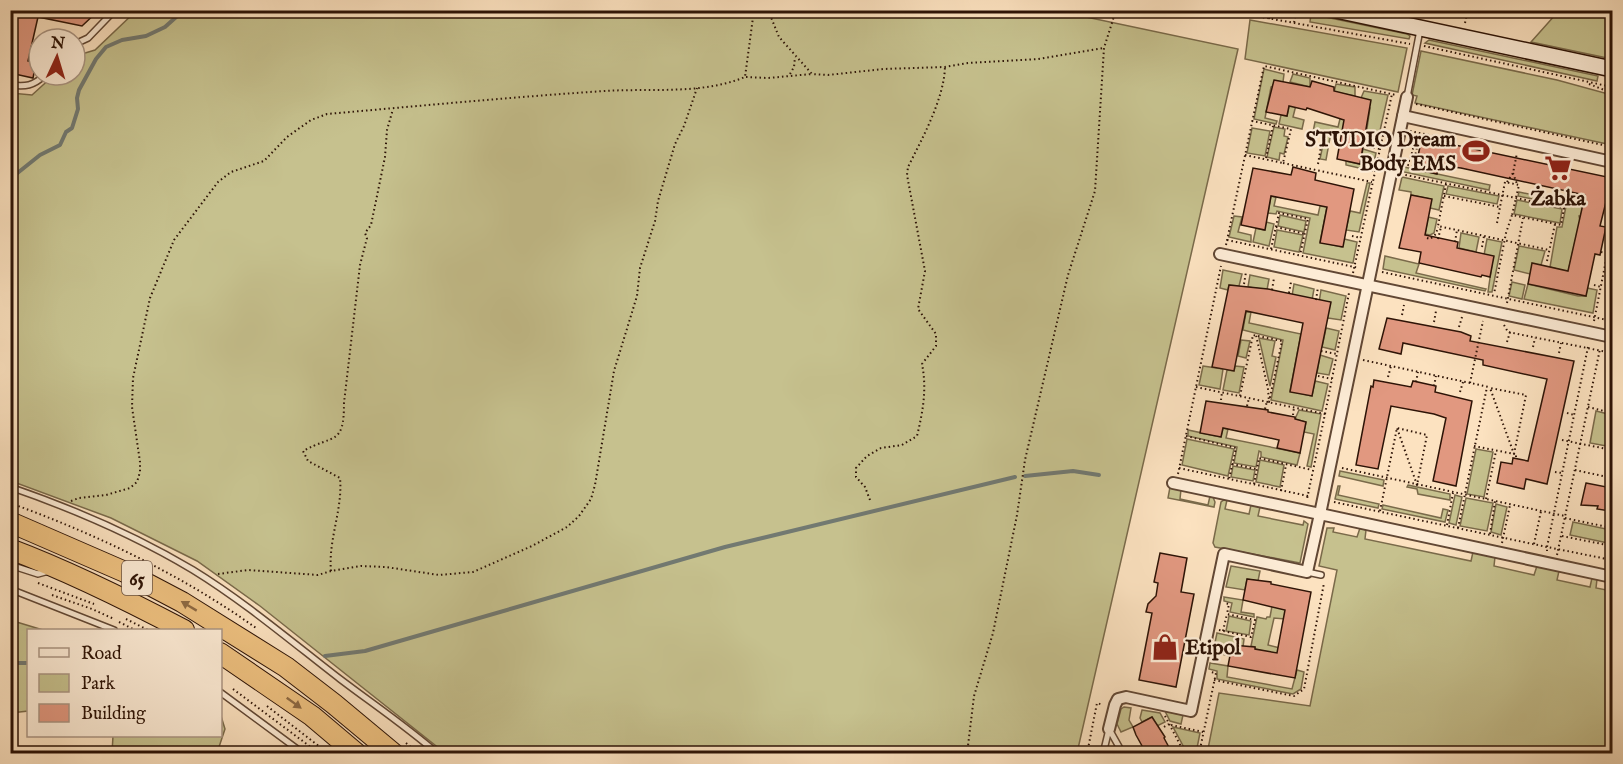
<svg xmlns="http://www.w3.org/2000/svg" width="1623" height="764" font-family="'IM FELL English',serif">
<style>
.green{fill:#c6c18e;stroke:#7a6a4a;stroke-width:1.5}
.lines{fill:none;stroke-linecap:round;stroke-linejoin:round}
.stream{stroke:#727971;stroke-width:4}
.building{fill:#e19880;stroke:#2d1306;stroke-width:1.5}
.lane-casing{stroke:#614734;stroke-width:8}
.street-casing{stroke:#614734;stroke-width:14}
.secondary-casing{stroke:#2d1306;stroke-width:18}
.highway-casing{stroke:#2d1306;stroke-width:22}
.path{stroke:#2d1306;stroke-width:2;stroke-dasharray:1.5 3;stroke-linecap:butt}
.lane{stroke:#fdecd6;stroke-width:5}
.street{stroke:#fdecd6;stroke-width:10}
.secondary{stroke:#fdecd6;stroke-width:15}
.highway{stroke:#eec180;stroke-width:20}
.oneway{fill:#8e6a43}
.labels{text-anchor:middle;stroke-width:4.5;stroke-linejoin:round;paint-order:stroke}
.shield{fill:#fdecd6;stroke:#6b5444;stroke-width:1.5}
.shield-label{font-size:20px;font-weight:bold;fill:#2d1306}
.poi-label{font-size:21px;font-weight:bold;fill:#2d1306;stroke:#fdecd6;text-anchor:end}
</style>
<rect width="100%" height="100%" fill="#fce2c0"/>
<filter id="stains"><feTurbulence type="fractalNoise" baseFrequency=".00333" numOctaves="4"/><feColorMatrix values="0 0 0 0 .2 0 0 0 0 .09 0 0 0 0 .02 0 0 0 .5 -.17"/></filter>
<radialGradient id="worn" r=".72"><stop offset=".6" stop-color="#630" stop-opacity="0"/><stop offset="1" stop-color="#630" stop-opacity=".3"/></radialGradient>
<!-- green -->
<g class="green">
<path d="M1053,10L1238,49L1077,753H445L260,606L197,561L111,518L11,481V93L32,95L54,75H75V56L95,50L136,11Z"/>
<path d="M1541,11H1612V59L1531,42L1556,14Z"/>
<path d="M1311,14L1407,34L1410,36L1409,39L1310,22Z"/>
<path d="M1250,20L1407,48L1398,92L1245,59Z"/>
<path d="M1429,40L1598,76L1597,81L1425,43Z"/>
<path d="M1421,51L1557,80L1612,95V145L1415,103L1417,96L1412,95Z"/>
<path d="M1264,69L1284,74L1283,82L1271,87L1265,118L1277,121L1276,124L1254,119Z"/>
<path d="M1293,74L1310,78V87L1290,82Z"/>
<path d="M1336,84L1355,87V96L1334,92Z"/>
<path d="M1364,91L1388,95L1377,144L1365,142L1370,108L1361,98Z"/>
<path d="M1296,105L1293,117L1304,120L1302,129L1279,124L1281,115L1287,116L1289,106Z"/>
<path d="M1341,115L1346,116L1343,134L1331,132L1326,160L1320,159L1325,135L1313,132L1315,122L1338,127Z"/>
<path d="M1274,127L1285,129L1284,136L1288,137L1284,154L1280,153L1279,160L1267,157Z"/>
<path d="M1252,128L1270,131L1265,156L1247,153Z"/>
<path d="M1363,149L1376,153L1372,171L1346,165V161L1360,164Z"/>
<path d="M1404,167L1490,185L1489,190L1404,172Z"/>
<path d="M1402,177L1444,186L1439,210L1430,208L1431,199L1411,195V192L1399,190Z"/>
<path d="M1367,183H1370L1359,232L1346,230L1350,211L1360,213Z"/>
<path d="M1448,186L1499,196L1497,204L1446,194Z"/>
<path d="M1519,192L1583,205L1581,216H1579L1580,221L1568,272L1550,267L1557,227H1562L1566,206L1518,196Z"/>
<path d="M1271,196L1276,197L1274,206L1318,215L1320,206L1327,207L1320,242L1342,247L1344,239L1357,242L1353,263L1303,253L1310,218L1277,211L1276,214L1268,213Z"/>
<path d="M1517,200L1562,209L1560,223L1514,214Z"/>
<path d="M1280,215L1306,221L1304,232L1278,226Z"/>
<path d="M1234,216L1242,217L1238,232L1251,235V242L1229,237Z"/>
<path d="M1428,217L1437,219L1434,233L1430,235L1425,234Z"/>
<path d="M1266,222L1274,224L1269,246L1253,242L1256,228L1264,230Z"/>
<path d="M1277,230L1303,235L1299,252L1274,247Z"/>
<path d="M1461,233L1479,237L1476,252L1459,248Z"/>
<path d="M1487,239L1502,242L1492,292H1488L1493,257L1484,255Z"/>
<path d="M1519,246L1545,251L1541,265L1530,274L1514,270Z"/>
<path d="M1385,256L1419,264L1416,273L1486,289L1485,291L1383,269Z"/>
<path d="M1223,270L1242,274L1239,286L1229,285L1228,290L1220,288Z"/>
<path d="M1250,275L1269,279L1267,290L1248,287Z"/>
<path d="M1512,282L1525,285L1522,299L1509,296Z"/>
<path d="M1294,284L1314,289L1312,300L1292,296Z"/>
<path d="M1528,284L1578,296H1586L1587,288L1597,290L1593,313L1524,299Z"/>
<path d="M1321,290L1346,296L1341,320L1328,318L1319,303Z"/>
<path d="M1246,312H1251L1249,323L1301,334L1290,391L1312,396L1315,381L1328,384L1322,411L1271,400L1283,340L1243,330Z"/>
<path d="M1326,328L1339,331L1335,350L1322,347Z"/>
<path d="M1259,338L1275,341L1272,356L1276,357L1270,386Z"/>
<path d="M1241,340L1250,341L1246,358L1238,356Z"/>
<path d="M1320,355L1333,359L1329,375L1317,373Z"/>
<path d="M1203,366L1223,369L1220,389L1199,385Z"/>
<path d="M1235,366L1244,367L1239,393L1223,390L1227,370L1234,371Z"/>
<path d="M1299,410L1321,414L1311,467L1307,466L1314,434L1304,432L1306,422L1295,419Z"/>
<path d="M1596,411L1612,415V447L1590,443Z"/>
<path d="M1223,428L1228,429L1226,438L1300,453L1297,465L1261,457V452L1259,451L1256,467L1234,463L1237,447L1188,436V430L1221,437Z"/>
<path d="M1187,439L1234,449L1228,476L1182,465Z"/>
<path d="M1476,449L1493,452L1484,497L1467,494Z"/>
<path d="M1260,460L1284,465L1280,487L1256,482Z"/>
<path d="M1233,466L1255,470L1253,481L1231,477Z"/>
<path d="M1340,471L1384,480L1383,486L1339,476Z"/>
<path d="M1408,485L1450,494V500L1418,494L1417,489L1407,487Z"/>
<path d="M1338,486H1340L1338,495L1379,504L1378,508L1335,499Z"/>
<path d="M1170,487L1181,489L1180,499L1208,505L1210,496L1213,497L1215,502L1214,507L1168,498Z"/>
<path d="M1455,495L1462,497L1456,525L1449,523Z"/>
<path d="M1466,498L1493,503L1487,531L1460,526Z"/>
<path d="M1224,500H1227L1225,509L1249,514L1251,505L1260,507L1258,516L1303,525L1304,521L1308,524L1300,563L1215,547L1213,543L1221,502Z"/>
<path d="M1496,504L1507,507L1501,535L1491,532Z"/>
<path d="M1383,505L1441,518L1443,509L1448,510L1445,522L1382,509Z"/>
<path d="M1573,522L1611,530L1608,543L1570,535Z"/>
<path d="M1327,528H1334L1333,532L1357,537L1360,528L1366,530L1365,539L1471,561L1473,552L1495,557L1494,566L1534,575L1537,566L1559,571L1557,580L1590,587L1592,578L1597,579L1596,588L1612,591V753L1207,754L1219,693L1310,706L1337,570L1319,566Z"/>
<path d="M1231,566L1260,571L1258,581L1247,579L1245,590L1226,587Z"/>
<path d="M1224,597L1243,600L1241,612L1254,614V617L1230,612L1232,603L1224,601Z"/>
<path d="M1272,606L1287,610L1285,619L1274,618L1268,645L1280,648L1277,655L1255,649V647L1251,646L1257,617L1266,619L1267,617H1270Z"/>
<path d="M1229,616L1251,621L1249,635L1226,631Z"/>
<path d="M10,620L43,630H28V711L11,713Z"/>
<path d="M1217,633L1244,639L1243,647L1232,645L1230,656L1213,652Z"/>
<path d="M1210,663L1228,666L1227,677L1292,689L1297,670L1304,672L1301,689L1293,694L1217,679V671L1209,669Z"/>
<path d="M1124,707L1131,708L1129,720L1133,727L1121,732L1117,724L1121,709Z"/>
<path d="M1142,710L1160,713L1165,722L1157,726L1152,717L1142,722L1140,718Z"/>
<path d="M1165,711L1183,715L1181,724L1170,721Z"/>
<path d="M221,716L225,729L217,753H112L113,736H220Z"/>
<path d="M1173,727L1200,733L1196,753H1187Z"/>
</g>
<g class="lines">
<!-- stream -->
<g class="stream">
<path d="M10,179L40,155L60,145L66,132L72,128L78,109L77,98L79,90L96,59L106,47L122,40L146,36L165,27L184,10"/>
<path d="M1025,476L1073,471L1099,475"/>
<path d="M325,656L365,651L725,547L1015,477"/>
<path d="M10,663H28"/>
</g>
</g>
<!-- building -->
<g class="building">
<path d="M10,10H99L82,26L38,17L28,61L36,63L33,78L10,73Z"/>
<path d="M1274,80L1310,87L1312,81L1334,87V91L1371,100L1360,164L1337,159L1344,120L1307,108L1306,110L1289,106L1287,116L1266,112Z"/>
<path d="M1422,138L1612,178L1600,226L1606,227L1600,255L1595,254L1586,296L1528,284L1532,263L1568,271L1585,195L1461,168L1439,165L1437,174L1415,169Z"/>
<path d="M1293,167L1316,173L1315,180L1354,189L1343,247L1320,243L1327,207L1271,196L1265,230L1241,225L1253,168L1291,175Z"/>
<path d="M1411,195L1432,199L1425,235L1458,242L1457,248L1494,256L1490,277L1482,275L1481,277L1419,263L1421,252L1399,248Z"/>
<path d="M1229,285L1268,289L1331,302L1312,396L1290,392L1303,323L1246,311L1234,371L1212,367Z"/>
<path d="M1387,318L1461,332L1471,336L1470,341L1574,361L1547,484L1526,479L1524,489L1497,483L1501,462L1512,464L1513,458L1528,461L1547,379L1483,365V360L1403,343L1401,354L1379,349Z"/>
<path d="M1374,380L1411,387L1413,381L1436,386L1435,392L1472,401L1456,486L1433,481L1446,418L1434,414L1391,406L1378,469L1356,465L1371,386L1373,387Z"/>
<path d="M1206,401L1268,410V412L1295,417V419L1306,422L1300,453L1277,448L1279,440L1223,428L1221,437L1200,433Z"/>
<path d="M1586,483L1612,488V510L1610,511L1597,509L1598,506L1581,505Z"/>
<path d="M1160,553L1187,558L1181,592L1194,594L1176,687L1139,680L1152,613L1146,612L1148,604L1156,596L1158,583L1154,582Z"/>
<path d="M1247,579L1271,582V584L1311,592L1295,678L1228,666L1232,645L1255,647V649L1277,653L1285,610L1243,600Z"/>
<path d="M1152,717L1165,737L1164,738L1172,753H1146L1136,735L1133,727Z"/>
</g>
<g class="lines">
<defs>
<g id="lane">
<path d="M75,44L88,38L115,10"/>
<path d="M10,85C26,87 33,86 45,75"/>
<path d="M1407,97L1420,30"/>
<path d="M10,487C74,509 136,536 193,570C245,602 292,642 340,679C373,704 407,727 438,754"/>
<path d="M10,565L38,574L49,571"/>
<path d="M1307,572L1321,575"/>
<path d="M10,589L114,630"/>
<path d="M220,692L304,754"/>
<path d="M1109,729L1123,754"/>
<path d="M1103,754L1109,729"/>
</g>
<g id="street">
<path d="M1403,116L1612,162"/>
<path d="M1220,254L1612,337"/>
<path d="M1173,483L1320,514L1407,97"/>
<path d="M1109,729L1115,705L1118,699L1126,697L1191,711L1224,554L1307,572L1320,514L1612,577"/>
</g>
<path id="secondary" d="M1336,10L1612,69"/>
<g id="highway">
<path d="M10,522L125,572L182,602L286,667L334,704L394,754"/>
<path d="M10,549C71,572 127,600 184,630"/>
<path d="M220,653L312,716L357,754"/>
</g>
</defs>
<!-- lane casing -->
<use href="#lane" class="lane-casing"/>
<!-- street casing -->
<use href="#street" class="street-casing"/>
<!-- secondary casing -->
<use href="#secondary" class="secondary-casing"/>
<!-- highway casing -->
<use href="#highway" class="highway-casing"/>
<!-- path -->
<g class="path">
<path d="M768,10L779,37L812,74L828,75L883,69L945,67L968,63L1038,59L1104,48"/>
<path d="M1223,10L1410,44"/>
<path d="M1282,10L1296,13L1294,23"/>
<path d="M1269,19L1271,10"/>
<path d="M1465,23L1468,10"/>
<path d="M1424,46L1612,87"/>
<path d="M790,74L794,67L795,57"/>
<path d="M746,77L768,78L812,74"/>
<path d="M1589,84L1612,93"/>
<path d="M1416,104L1612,147"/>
<path d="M1410,131L1448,139"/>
<path d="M1369,147L1380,149"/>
<path d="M1245,155L1283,163L1291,129L1252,121"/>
<path d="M1266,158L1273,126"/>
<path d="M1404,160L1410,161L1417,132"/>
<path d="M1283,163L1372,182"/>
<path d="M1318,164L1323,135"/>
<path d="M1403,164L1413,166L1420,133"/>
<path d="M1513,173L1517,184"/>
<path d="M1401,174L1564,208L1561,225L1512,215L1506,233L1494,294"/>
<path d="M1507,182L1513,173L1517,153"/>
<path d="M1446,184L1438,226L1549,250"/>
<path d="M1612,191L1610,202L1612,203"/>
<path d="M1444,196L1500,207L1505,182L1519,185L1512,215"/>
<path d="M1497,223L1500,207"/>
<path d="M1276,227L1305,234"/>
<path d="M1605,229L1612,231"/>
<path d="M1352,236L1361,238"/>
<path d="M1427,238L1430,239L1436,234L1438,227"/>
<path d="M1438,239L1441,227"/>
<path d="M1227,240L1359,268"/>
<path d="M1455,242L1457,230"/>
<path d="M1226,245L1264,66L1396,95"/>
<path d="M1482,247L1484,236"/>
<path d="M1271,249L1279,213L1308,219L1300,255"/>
<path d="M1601,252L1612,255"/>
<path d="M1547,261L1555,224"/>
<path d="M1382,272L1612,321"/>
<path d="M1353,273L1392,94"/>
<path d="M1244,284L1246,272"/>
<path d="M1594,285L1601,287"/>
<path d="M1272,290L1274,278"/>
<path d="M1289,293L1291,282"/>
<path d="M1316,300L1318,287"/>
<path d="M1507,303L1523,218"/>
<path d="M1402,315L1404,305"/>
<path d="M1606,320L1612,291"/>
<path d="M1594,321L1612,230"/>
<path d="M1434,322L1436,311"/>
<path d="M1504,325L1508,332L1612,353"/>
<path d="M1459,327L1462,317"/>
<path d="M1507,342L1510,332"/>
<path d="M1533,347L1535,338"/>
<path d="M1588,347L1547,547L1612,560"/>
<path d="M1321,351L1337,354"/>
<path d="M1559,353L1561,343"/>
<path d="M1363,360L1489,387"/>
<path d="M1318,376L1332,379"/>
<path d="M1388,377L1391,366"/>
<path d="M1416,382L1418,372"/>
<path d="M1470,383L1483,321"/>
<path d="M1434,386L1436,376"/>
<path d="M1196,387L1325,414L1307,499"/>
<path d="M1460,392L1463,382"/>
<path d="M1240,396L1253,335L1282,341L1269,402L1268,389L1256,335"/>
<path d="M1221,400L1222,392"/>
<path d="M1247,406L1249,398"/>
<path d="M1588,407L1612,413"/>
<path d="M1265,409L1267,401"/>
<path d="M1567,413L1574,415"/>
<path d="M1325,414L1349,293"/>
<path d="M1293,415L1294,407"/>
<path d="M1186,436L1236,448L1229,479"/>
<path d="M1562,440L1612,450"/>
<path d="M1474,446L1514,454L1526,395L1490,388L1514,454H1516V459"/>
<path d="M1232,464L1256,469"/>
<path d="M1179,468L1308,496"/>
<path d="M1342,468L1565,516"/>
<path d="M1575,470L1612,478"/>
<path d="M1555,472L1562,473"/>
<path d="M1178,474L1221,266"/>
<path d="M1254,484L1259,458L1312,470"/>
<path d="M1281,491L1286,465"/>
<path d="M1486,499L1496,451"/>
<path d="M870,500L865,487L856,477V468L867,456L881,448L902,445L917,436C923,411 927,389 922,364L936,346V334L918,309L925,271L907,175L908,167C922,139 944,99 945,67"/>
<path d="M71,501L79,498L106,495L130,488L137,482L140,472V462L132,407L133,378L150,298L174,240L218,182L231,172L264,161L287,137L311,120L327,114C419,106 512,97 605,91C651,88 701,95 745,77L754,10"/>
<path d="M1334,502L1547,547V551"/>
<path d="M10,503C96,534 182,575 256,628"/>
<path d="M1380,511L1397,428L1427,435L1417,485L1397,428"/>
<path d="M1565,518L1612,528"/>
<path d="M1447,525L1453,493"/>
<path d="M1458,528L1487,387"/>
<path d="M1490,534L1495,501"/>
<path d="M1562,536L1612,546"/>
<path d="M1502,543L1510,505"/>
<path d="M1534,544L1541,511"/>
<path d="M1557,555L1600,349"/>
<path d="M1608,559L1612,537"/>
<path d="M331,571C328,540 343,509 340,478L308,461L303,451C334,434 344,446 344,403L360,265L367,238L365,233L371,225L385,157L387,130L393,109"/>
<path d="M218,574L248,570L318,575L331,571L361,566L386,567L439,575L473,572L532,546L567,527L579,516L591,499L595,485L614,371L637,296L640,268L655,221L658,201L675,144L684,126L697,88"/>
<path d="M38,583L94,604"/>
<path d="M52,595L92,609L114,619"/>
<path d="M126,619L148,630"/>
<path d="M119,622L135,630"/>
<path d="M1219,630L1251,637L1255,620L1227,614L1229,604L1225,603"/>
<path d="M1223,631L1227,614"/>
<path d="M1214,680L1294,696L1304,689L1324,583"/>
<path d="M233,689L320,754"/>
<path d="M267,706L329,754"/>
<path d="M1165,716L1185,754"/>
<path d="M1171,725L1203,732"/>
<path d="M1164,727L1169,724"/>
<path d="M406,743L419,754"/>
<path d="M967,754L974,696L993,633L1017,515L1025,460L1068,275L1095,191L1104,48L1116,10"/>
<path d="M1087,754L1097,703L1103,705"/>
<path d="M1199,754L1216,673L1211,672"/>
</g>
<!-- lane -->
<use href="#lane" class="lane"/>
<!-- street -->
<use href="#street" class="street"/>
<!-- secondary -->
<use href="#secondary" class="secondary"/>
<!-- highway -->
<use href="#highway" class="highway"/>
</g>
<!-- one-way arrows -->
<defs><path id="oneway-solid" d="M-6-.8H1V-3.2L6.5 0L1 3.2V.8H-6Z" transform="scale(1.5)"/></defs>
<g class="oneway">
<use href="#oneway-solid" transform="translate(189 606) rotate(-149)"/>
<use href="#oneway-solid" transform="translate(294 703) rotate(36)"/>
</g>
<!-- icons -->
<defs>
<symbol id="stadium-bare" viewBox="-9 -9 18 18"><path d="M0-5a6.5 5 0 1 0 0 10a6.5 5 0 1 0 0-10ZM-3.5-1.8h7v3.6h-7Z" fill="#8f2418" stroke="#fdecd6" stroke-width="2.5" paint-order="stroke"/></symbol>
<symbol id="supermarket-bare" viewBox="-9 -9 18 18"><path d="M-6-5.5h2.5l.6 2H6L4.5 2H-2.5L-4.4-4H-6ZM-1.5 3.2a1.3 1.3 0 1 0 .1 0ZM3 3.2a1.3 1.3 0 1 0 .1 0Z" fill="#8f2418" stroke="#fdecd6" stroke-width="2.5" paint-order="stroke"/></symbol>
<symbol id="shop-bare" viewBox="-9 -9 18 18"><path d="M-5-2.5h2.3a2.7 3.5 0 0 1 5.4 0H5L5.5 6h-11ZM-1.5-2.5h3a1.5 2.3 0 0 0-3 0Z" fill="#8f2418" stroke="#fdecd6" stroke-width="2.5" paint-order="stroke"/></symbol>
</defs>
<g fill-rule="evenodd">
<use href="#stadium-bare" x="1457" y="132" width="38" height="38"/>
<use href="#supermarket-bare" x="1539" y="149" width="38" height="38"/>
<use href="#shop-bare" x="1146" y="628" width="38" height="38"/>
</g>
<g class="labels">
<!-- shield labels -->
<rect class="shield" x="122" y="561" width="30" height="34" rx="4.5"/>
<g class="shield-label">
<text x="137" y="585">65</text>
</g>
<!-- poi labels -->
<g class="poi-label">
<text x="1456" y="146">STUDIO Dream<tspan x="1456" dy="24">Body EMS</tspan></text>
<text x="1558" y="205" text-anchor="middle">Żabka</text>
<text x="1185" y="654" text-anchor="start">Etipol</text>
</g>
</g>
<!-- margin -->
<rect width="1623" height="764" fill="none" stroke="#fce2c0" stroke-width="36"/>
<rect x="12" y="12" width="1599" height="740" fill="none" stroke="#2d1306" stroke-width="3"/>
<rect x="18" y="18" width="1587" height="728" fill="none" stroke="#2d1306" stroke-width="1.5"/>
<!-- legend -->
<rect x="27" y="629" width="195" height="108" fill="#fdecd6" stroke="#aa9583" stroke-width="1.5"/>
<rect x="39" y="648" width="30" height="9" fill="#fdecd6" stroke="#aa9583" stroke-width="1.5"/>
<text x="81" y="659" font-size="18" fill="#2d1306">Road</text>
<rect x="39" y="674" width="30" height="18" fill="#c6c18e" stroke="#aa9583" stroke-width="1.5"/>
<text x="81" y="689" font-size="18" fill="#2d1306">Park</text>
<rect x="39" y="704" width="30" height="18" fill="#e19880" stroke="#aa9583" stroke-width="1.5"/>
<text x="81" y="719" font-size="18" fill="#2d1306">Building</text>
<!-- north arrow -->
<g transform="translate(57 57) rotate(4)"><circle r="28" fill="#fdecd6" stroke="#aa9583" stroke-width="1.5"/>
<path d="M0-4.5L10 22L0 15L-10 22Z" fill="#8f2418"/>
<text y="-9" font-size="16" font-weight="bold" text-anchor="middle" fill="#2d1306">N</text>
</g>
<rect width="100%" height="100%" filter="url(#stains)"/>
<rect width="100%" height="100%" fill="url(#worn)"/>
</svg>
